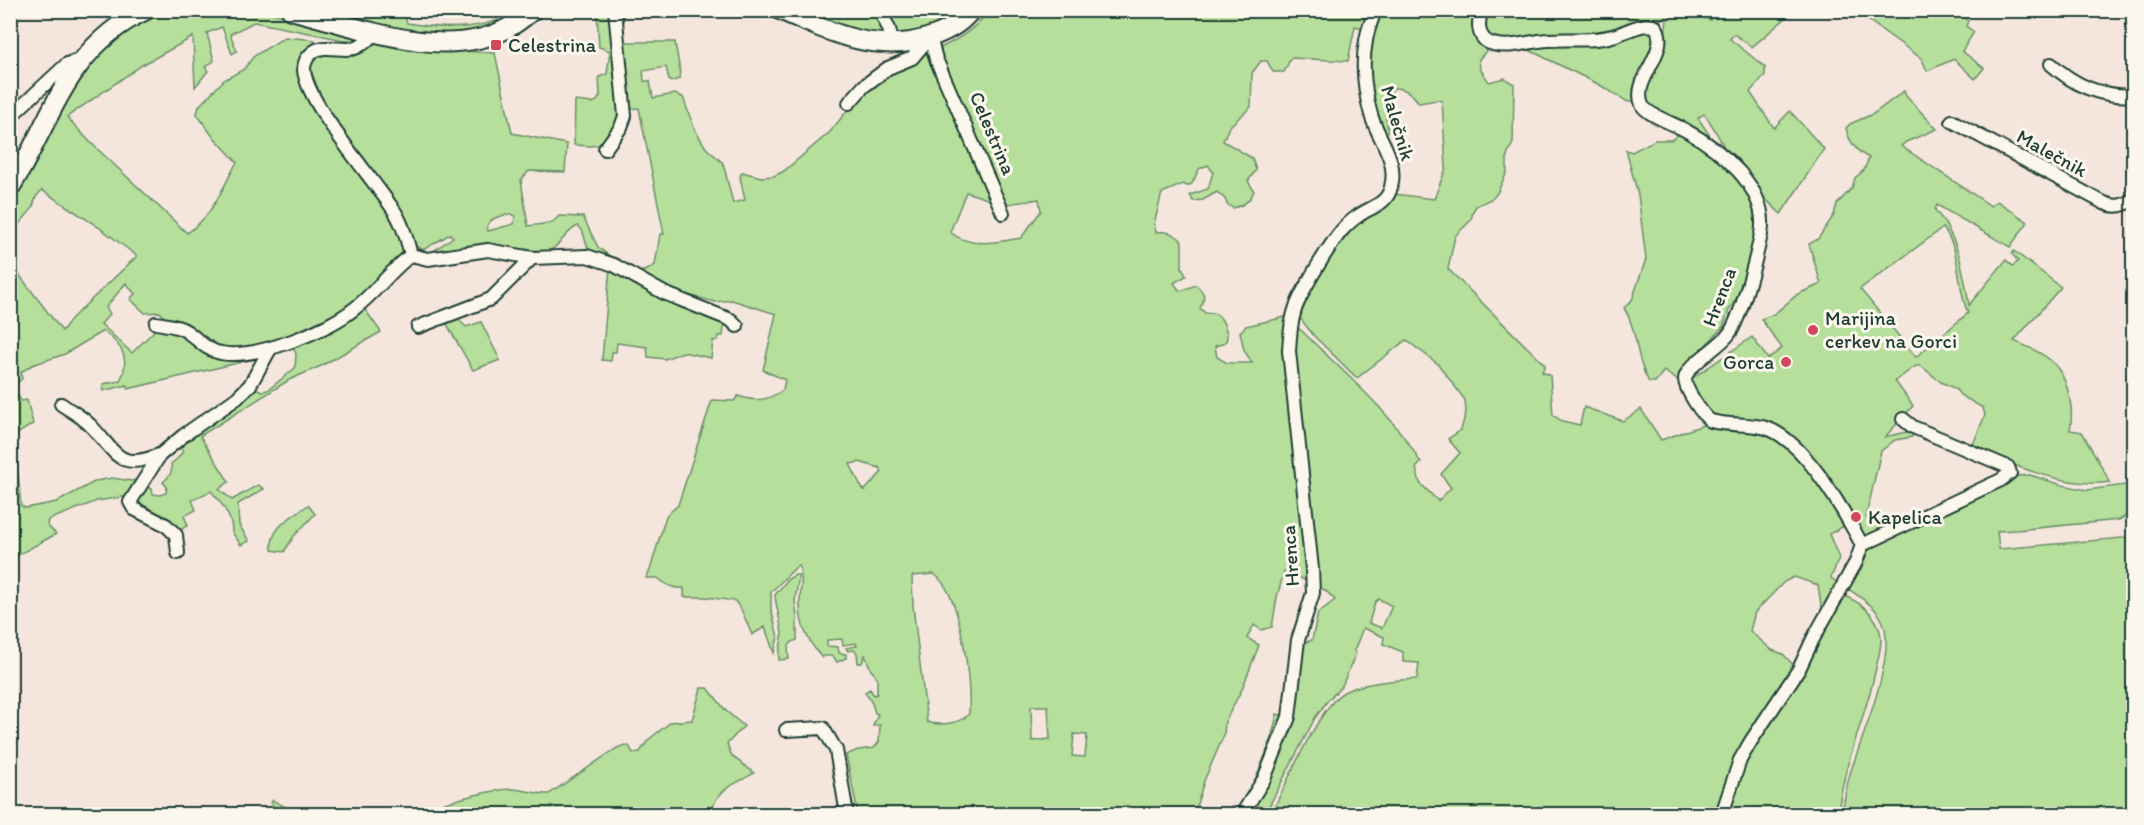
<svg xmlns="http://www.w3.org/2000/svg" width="2144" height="825" font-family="Itim,sans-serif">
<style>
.green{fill:#b6df9c;stroke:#6a8e68;stroke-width:1.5;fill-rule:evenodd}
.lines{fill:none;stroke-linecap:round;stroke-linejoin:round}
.street-casing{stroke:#1f3d34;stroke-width:16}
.secondary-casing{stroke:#1f3d34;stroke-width:22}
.street{stroke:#fbf7ec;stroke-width:12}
.secondary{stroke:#fbf7ec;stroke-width:18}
.poi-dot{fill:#d1495b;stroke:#fbf7ec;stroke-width:2}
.labels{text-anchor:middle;stroke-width:6;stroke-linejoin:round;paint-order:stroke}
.poi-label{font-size:20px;fill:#1f3d34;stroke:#fbf7ec;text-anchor:start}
.street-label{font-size:20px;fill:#1f3d34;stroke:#fbf7ec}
</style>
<rect width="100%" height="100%" fill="#f5e6dd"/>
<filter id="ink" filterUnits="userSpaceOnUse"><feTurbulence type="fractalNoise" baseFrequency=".0167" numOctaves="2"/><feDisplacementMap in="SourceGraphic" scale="12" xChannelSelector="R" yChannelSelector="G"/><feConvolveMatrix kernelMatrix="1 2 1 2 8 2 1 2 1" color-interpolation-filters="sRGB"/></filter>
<g filter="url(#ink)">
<!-- green -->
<g class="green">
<path d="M259,10L361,34C358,42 351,40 344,40L254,22L230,34L237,51L232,54L222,27L207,33L214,61L205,67L208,71L195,87L193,37L142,65L67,117L90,142L187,233C212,217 223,187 237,162L211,134L197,114L199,106L224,80L244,69L254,56L285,37L315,40L317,43L306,51L309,87L399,224L404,248L403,254L347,309L312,328L264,345L249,348H222L185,324L165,319L160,312L145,313L130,299L135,294L126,283L106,307L110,314L101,324L132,353L157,328L162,325L211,348L262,351L258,358L128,389L127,385L103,391V384L120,381C131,358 122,345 103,331L65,354L32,365L21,372L22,379L11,388V264L62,331L72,318L137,256L100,228L42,190L36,197L32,209L11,234V201L54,117L97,50L153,13L161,11Z"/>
<path d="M1486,10L1670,11L1663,19L1638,23L1612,34L1494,42L1483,29Z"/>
<path d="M313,11H400L404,14L407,23C438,28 468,31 498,20L500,25L480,32L429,36Z"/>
<path d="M597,11H613L621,123L603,144L590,146L574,145L575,101L592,103L597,101L600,96L599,77L607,74L610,51L599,47Z"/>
<path d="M797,11H877L887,33L885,37L859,35Z"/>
<path d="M883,11H964L947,24L900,37L895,34Z"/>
<path d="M988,11H1372L1366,29L1355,26L1348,61L1291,58L1284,72H1273L1267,61H1261L1252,73L1251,107L1229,127L1223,141L1252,158L1256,170L1248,181L1254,191C1250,201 1243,206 1233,208L1227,204L1225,199L1217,192L1203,200L1193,201L1190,195L1208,189L1213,172L1208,165L1199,169L1192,184L1187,186L1183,184L1162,193L1154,224L1156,232C1168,231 1174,233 1182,241V267L1186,276L1174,283L1180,291L1196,285C1205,293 1206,296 1200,308L1205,313C1209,313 1212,313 1216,314C1222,317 1231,336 1225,342C1223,344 1219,345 1215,346L1217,357L1227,363H1252L1244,350L1240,332L1246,326L1290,316L1308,582L1291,573L1284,572L1277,597L1272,627L1261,630L1254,625L1247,638L1259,645L1242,689L1225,722L1224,735L1204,781L1194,814H858L846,755L858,750L874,748L879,742L880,725L873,726L878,714L875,713L872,703L865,692L870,689L874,695L877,694V677L871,670L865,655L862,663H858L857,653L854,650L848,651L846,648L857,646L856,643L843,645L842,639L827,640V646L838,647L839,653L846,654V658L837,662L833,656H824L822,658C808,641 799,625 800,602C800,590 804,576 798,565L771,592V609L778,637L774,653L765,627L752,635L742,611L735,601L705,597H684V588C673,589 666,585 658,578H646L650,570L666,516L678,505L712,400L734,401L738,396C756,402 767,401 783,390L785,380L763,370L776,314L732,300L715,302L689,295L681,299L636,276L639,272L647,270L655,265L660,234H664L639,108L630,109L623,42H675L680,71L679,79L671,82L669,80L666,67L643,71L644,81H650L653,98L675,94L683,97L694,128L706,148L723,163L733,203L745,200L740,177L742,172L761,177L774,176L784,171L830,132L863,91L876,79L929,52L996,202L966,192L950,232C970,249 998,242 1021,238L1041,211L1039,199C1028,201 1019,202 1008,204L1004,201L978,140L936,50C957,40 975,30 988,11ZM859,462L880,468L882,472L865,490H863L850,464ZM934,574C962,593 971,682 969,714C960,724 939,726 927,722L913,606L912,576ZM1031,706H1048L1050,739L1032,741ZM1074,734L1087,735L1085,757L1072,756Z"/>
<path d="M1379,11H1479L1489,48L1479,59L1480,69L1489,82L1504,78L1514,84L1513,143L1507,155V172L1497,193L1493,198L1476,206L1473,211L1471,220L1455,236L1448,269L1545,365L1542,372L1550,375L1553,415L1562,421L1580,425L1584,407L1623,421L1641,409L1661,440L1703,425L1765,432C1800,447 1826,494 1848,524L1829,534L1839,558L1831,578L1839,584L1826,610L1821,605L1818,585L1794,577L1784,582L1755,612L1750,631L1772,650L1783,654L1796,668L1779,695L1718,814H1271C1285,787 1319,706 1344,692C1363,682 1396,680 1417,679L1419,663L1403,662V652L1383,644L1384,637L1363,628L1354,651L1356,653L1342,686L1328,700L1315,718L1265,814H1250L1271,772L1301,644L1312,640L1318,613L1335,600L1325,590L1317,587L1294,367L1295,326L1302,331C1344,373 1391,411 1421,463L1416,468L1420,483L1438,501L1451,488L1441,474L1460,453L1448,439L1461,430L1466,412L1465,400L1438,364L1406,340L1357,378L1314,336L1299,317L1325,261L1351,225L1394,194L1434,199L1446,168L1442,101L1437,100L1419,103C1412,93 1405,88 1393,88C1387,110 1382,105 1389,131L1384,133L1370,97L1369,44ZM1379,599L1392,606L1382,628L1369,623L1375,602Z"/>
<path d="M1677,11H1691L1710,20L1711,19L1699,11H1794L1752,47L1734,34L1730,39L1765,67V75L1750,92L1774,128L1790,111L1824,149L1781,214C1763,197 1741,176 1728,154C1720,141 1715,127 1704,114L1698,118L1712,139L1710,141L1658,112L1645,101L1644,87L1664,42L1667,19Z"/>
<path d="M1829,11H1974L1973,13L1967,12L1965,18L1968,21L1966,26L1974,32L1962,51L1984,68L1975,79L1954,59L1927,71L1922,59L1865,18H1859Z"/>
<path d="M1644,27L1657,34L1637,100L1628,102L1598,84L1523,47Z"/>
<path d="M385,40L429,49L495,53L512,133L567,144L565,172L529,171L521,180L528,226L552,223L559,216L583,217L598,247L612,258L613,262L589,251L582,230L578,226C565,231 561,247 547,252L494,245H478L428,255L453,237L450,234L423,250L412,244L324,104L309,66L311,56ZM510,214L515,216L514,224L488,231L487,226C491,217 501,216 510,214Z"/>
<path d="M1904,91L1906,96L1937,129L1906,142L1901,146L1991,206L1997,201L2028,222L2010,247L1937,205L1935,210C1959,238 1963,270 1969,305L2006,260L2013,266L2018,261L2012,254L2014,251L2061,287L2014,341C2028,347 2046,354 2056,366C2069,382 2074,410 2070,430L2082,432L2110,482C2068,489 2011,465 1972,447L1985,415L1983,408L1960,395L1956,389L1941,382L1921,366H1916L1895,381L1913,406L1885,437L1906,432L1912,434V437L1895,440L1881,451L1866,517L1869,521L1894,526C1884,531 1872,541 1862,533L1789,438L1712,417L1690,380L1752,337L1768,359L1782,348L1761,319L1774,314L1798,294L1821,284L1809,244L1818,239L1834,215L1837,204L1852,188L1855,178L1864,170L1869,158C1857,152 1849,142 1846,128L1850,124L1873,114ZM1943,228C1962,251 1956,287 1968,313L1916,357L1860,289Z"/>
<path d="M1683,131L1727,165L1756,203L1757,232L1742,289L1729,310L1723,327L1687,365L1677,380L1664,371L1655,382H1649C1635,359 1638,330 1624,308L1632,300L1646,259L1638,195L1626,150L1632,152L1655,140H1671Z"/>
<path d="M610,267L725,320L723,336H719L718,340L713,341L711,358L683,352L665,359L648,357L647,347L617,343L616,352H612L611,361L602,360Z"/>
<path d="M361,304L381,332L321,366L289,380L200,436L229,482L219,489L232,500L258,485L264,489L238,504L239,525L249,541L241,545L232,532C233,517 221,502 211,491L192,500L196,510L184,516L188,525L179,531L170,521L140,503L138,499L143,485L152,489L153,494L160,495L166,493L167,487L163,482C170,476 173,472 171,464L178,458L183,451L178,446L253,387L262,391L268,390L295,368L296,354L294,349L281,351L278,348Z"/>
<path d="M455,316L466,327L481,322L500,360L473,370L444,319Z"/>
<path d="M18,395L21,401L27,400L33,424L11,438V421L15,420L14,396Z"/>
<path d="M10,450L17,461L21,506L26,508L57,502L96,481L112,478L132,481L141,478L129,496L97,501L48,520L47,525L56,534L11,559Z"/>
<path d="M2030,475L2062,485L2087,490L2133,484V512L2119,520L2016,530L1997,531L1999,549L2133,537V814H1842C1844,801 1846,787 1850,774C1861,738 1897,657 1883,622C1877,607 1860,597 1847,588L1858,565L1871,547L1988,492L2006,485L2016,476Z"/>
<path d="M308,505L315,514L294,536L284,552L272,550C269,527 292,517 308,505Z"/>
<path d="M795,575H799L795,601L797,617V640C786,643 788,651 789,659L779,660C778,651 782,643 782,635C781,621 776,608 775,595L788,579Z"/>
<path d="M1841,595C1860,601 1878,615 1881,636C1882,646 1878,658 1876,668C1866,717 1843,764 1838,814H1726L1749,752Z"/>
<path d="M701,688H708L726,711L744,726L727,744L732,756L754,773C742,781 727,785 718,797C714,801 713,809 711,814H417C434,804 493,789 512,789C525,789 536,795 549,794L617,748L625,745L629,746L633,753L640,752L648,740L671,722L692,720Z"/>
<path d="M1277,714L1285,716L1280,734L1241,814H1234C1253,793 1272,742 1277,714Z"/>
<path d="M273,800L276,802L298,814H282L271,803Z"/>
</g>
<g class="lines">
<defs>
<g id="street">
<path d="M880,10L889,29L893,45"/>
<path d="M1482,10C1477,23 1477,40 1493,44C1509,49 1531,41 1548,40C1569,38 1592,42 1612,36C1626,33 1641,21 1656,27C1671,52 1631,79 1642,105C1647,115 1675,124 1685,130C1720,149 1770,189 1761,234C1757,255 1741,318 1729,334C1720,347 1686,365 1685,379C1685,390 1703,416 1711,421C1729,426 1749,423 1766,428C1804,440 1844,511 1862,545L1856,562L1813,639L1799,669L1751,741L1740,760L1722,814"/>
<path d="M930,37L936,59L1003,213"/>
<path d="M2051,64C2074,85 2101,98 2134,95"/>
<path d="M849,103L864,86L888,68L912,58L929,38"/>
<path d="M10,117L67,64L83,58"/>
<path d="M1952,121L2104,203C2116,208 2124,206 2134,198"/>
<path d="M605,149L621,127L625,116L615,10"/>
<path d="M411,255L428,259L488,250L532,258L587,256L614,265L664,293L731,320L737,326"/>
<path d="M156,323C166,325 177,325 186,331C198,339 207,351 221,353C255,360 328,330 354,309C375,293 390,271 411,255C407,240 403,225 395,212C374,179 307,105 304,70C304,64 306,58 311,54C322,42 341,52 355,48C363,45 371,37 378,32"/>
<path d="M418,327L491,299L532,258"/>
<path d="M61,404C71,411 83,417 91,426C117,453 118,471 159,455"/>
<path d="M1862,545L2001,480L2010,473L2008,467L1913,427L1903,419"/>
<path d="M178,553L176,535L166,525L134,509L130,502L160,455L184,435L237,398L250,385L270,349"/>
<path d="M786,730L823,728L836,750L847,814"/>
<path d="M1242,814L1264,779L1289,717L1298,640L1313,593L1312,569L1289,351C1290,335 1291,317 1298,302C1306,284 1331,242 1344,228C1348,224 1353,219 1358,216C1370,207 1387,205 1391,187C1398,161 1380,141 1372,118C1365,95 1361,65 1366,41C1367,31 1372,20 1375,10"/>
</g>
<g id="secondary">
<path d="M291,10C356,26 443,62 506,29C516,24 524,17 533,10"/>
<path d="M780,10C829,32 879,56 933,36C947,31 962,23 971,10"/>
<path d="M10,188C53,119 66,48 146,10"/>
</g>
</defs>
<!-- street casing -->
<use href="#street" class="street-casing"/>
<!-- secondary casing -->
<use href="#secondary" class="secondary-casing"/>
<!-- street -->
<use href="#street" class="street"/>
<!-- secondary -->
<use href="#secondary" class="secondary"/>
</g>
</g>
<!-- markers -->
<g class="poi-dot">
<rect x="490" y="39" width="12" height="12" rx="3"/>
<circle cx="1813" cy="330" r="6"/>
<circle cx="1786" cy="362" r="6"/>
<circle cx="1856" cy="517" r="6"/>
</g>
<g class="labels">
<!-- poi labels -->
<g class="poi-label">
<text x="508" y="52">Celestrina</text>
<text x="1825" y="325">Marijina<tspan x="1825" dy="23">cerkev na Gorci</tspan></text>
<text x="1774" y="369" text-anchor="end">Gorca</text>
<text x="1868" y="524">Kapelica</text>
</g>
<!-- street labels -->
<g class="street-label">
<text transform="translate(1398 123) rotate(74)" y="7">Malečnik</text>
<text transform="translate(993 133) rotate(67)" y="7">Celestrina</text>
<text transform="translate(2052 153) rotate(29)" y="7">Malečnik</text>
<text transform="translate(1719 297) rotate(-69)" y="7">Hrenca</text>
<text transform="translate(1290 556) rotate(-94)" y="7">Hrenca</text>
</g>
</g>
<!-- margin -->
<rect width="2144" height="825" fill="none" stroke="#fbf7ec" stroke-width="36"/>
<rect x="18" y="18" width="2108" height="789" fill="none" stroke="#1f3d34" stroke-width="2" filter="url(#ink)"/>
</svg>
